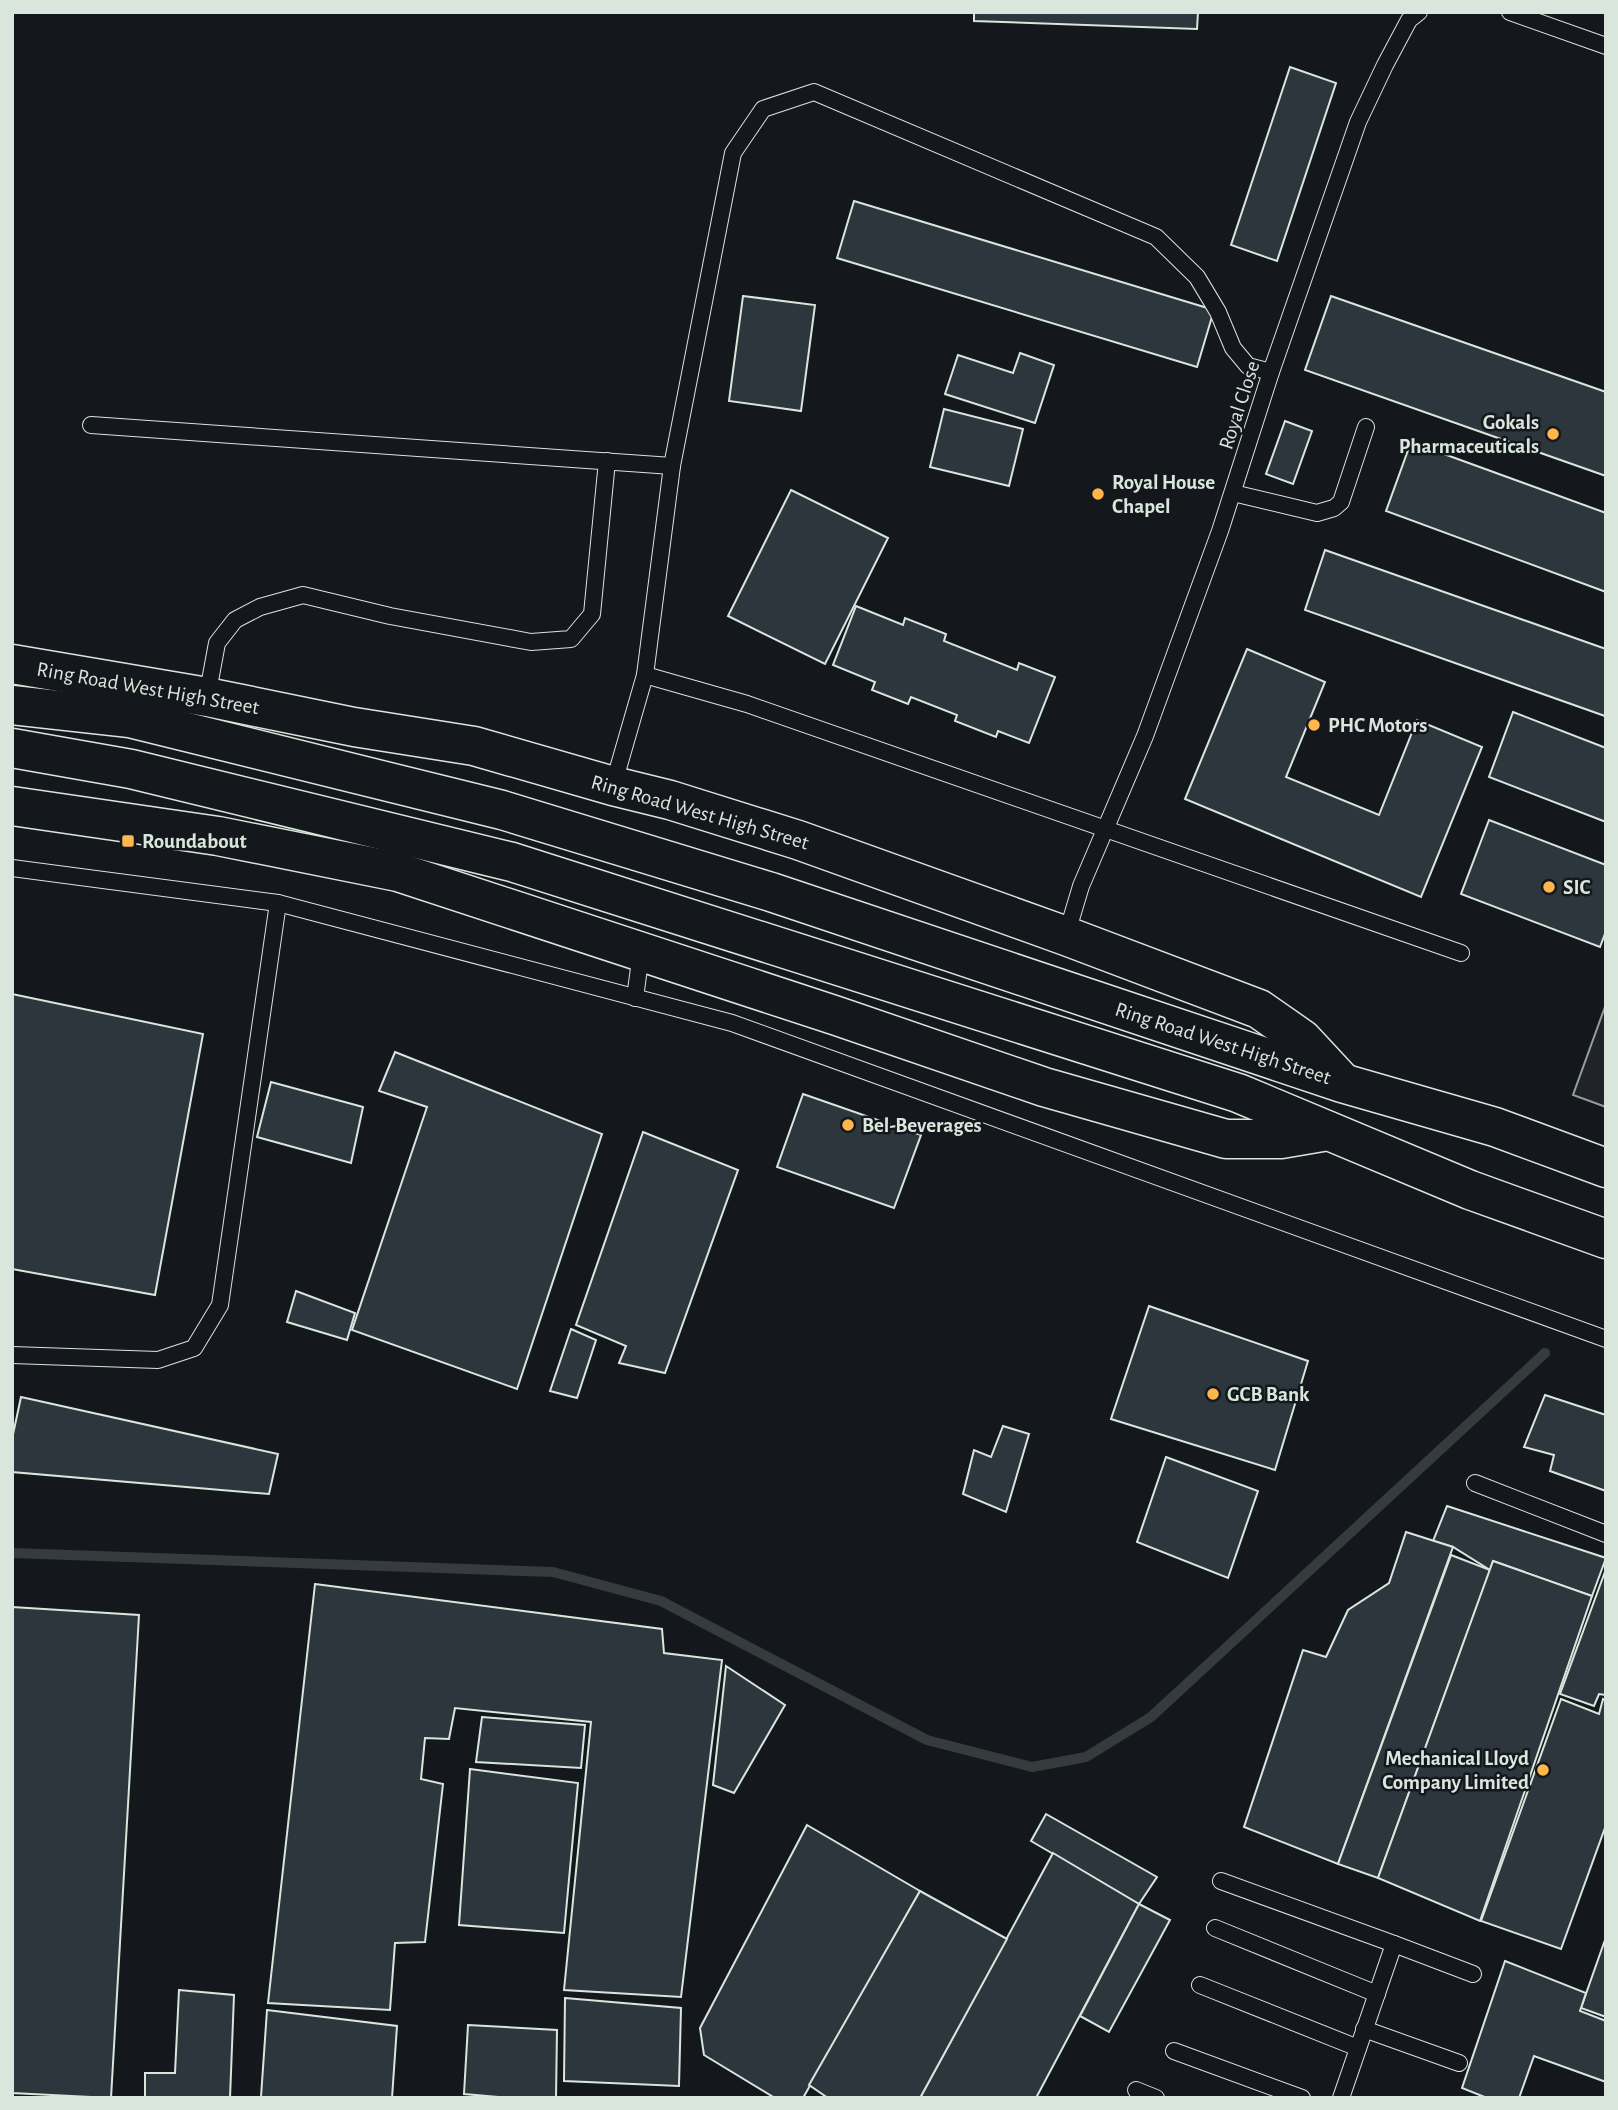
<svg xmlns="http://www.w3.org/2000/svg" width="1618" height="2110" font-family="'Alegreya Sans',sans-serif">
<style>
.green{fill:#202428;stroke:#939e99;stroke-width:2}
.lines{fill:none;stroke-linecap:round;stroke-linejoin:round}
.stream{stroke:#363b3e;stroke-width:10}
.building{fill:#2c363c;stroke:#d8e6dc;stroke-width:2}
.service-casing{stroke:#d8e6dc;stroke-width:18}
.primary-casing{stroke:#d8e6dc;stroke-width:41}
.service{stroke:#14181c;stroke-width:16}
.primary{stroke:#14181c;stroke-width:38}
.poi-dot{fill:#ffb74d;stroke:#14181c;stroke-width:2.5}
.labels{text-anchor:middle;stroke-width:5;stroke-linejoin:round;paint-order:stroke}
.street-label{font-size:21px;fill:#d8e6dc;stroke:#14181c}
.poi-label{font-size:21px;font-weight:bold;fill:#d8e6dc;stroke:#14181c;text-anchor:start}
</style>
<rect width="100%" height="100%" fill="#14181c"/>
<!-- green -->
<path class="green" d="M1606,1004V1107L1573,1095Z"/>
<g class="lines">
<!-- stream -->
<path class="stream" d="M12,1553L553,1572L661,1601L927,1740L1032,1767L1086,1757L1151,1717L1545,1353"/>
</g>
<!-- building -->
<g class="building">
<path d="M974,12H1198L1197,29L974,21Z"/>
<path d="M1290,67L1336,83L1277,261L1231,245Z"/>
<path d="M854,201L1214,310L1197,367L837,258Z"/>
<path d="M743,296L815,305L801,411L729,401Z"/>
<path d="M1331,296L1606,392V476L1305,370Z"/>
<path d="M1020,353L1054,365L1035,423L945,394L958,355L1013,373Z"/>
<path d="M944,409L1023,429L1009,486L930,467Z"/>
<path d="M1285,421L1312,431L1293,484L1266,474Z"/>
<path d="M1411,442L1606,513V592L1386,511Z"/>
<path d="M791,490L888,538L825,664L728,616Z"/>
<path d="M1325,550L1606,649L1605,716L1305,610Z"/>
<path d="M856,606L903,625L905,618L946,634L944,641L1017,670L1019,663L1055,677L1029,743L998,731L996,737L955,721L957,715L911,697L908,704L872,690L875,682L833,665Z"/>
<path d="M1247,649L1325,682L1286,777L1379,815L1417,720L1482,747L1421,897L1185,799Z"/>
<path d="M1513,712L1606,748V822L1489,777Z"/>
<path d="M1489,820L1606,865V931L1600,947L1461,894Z"/>
<path d="M12,994L203,1034L155,1295L12,1269Z"/>
<path d="M395,1052L602,1134L517,1389L352,1330L427,1107L379,1091Z"/>
<path d="M271,1082L363,1107L351,1163L257,1137Z"/>
<path d="M803,1094L921,1135L894,1208L777,1167Z"/>
<path d="M643,1132L738,1170L665,1373L619,1363L626,1346L576,1325Z"/>
<path d="M296,1291L355,1313L347,1340L287,1322Z"/>
<path d="M1149,1306L1308,1361L1275,1470L1111,1419Z"/>
<path d="M571,1329L596,1340L577,1398L550,1391Z"/>
<path d="M1545,1395L1606,1415V1491L1550,1471L1554,1455L1524,1447Z"/>
<path d="M21,1397L278,1454L269,1494L12,1472V1439Z"/>
<path d="M1003,1426L1029,1434L1006,1512L963,1494L974,1450L991,1457Z"/>
<path d="M1166,1457L1258,1491L1228,1578L1137,1542Z"/>
<path d="M1447,1506L1606,1558L1592,1596L1493,1561L1490,1570L1453,1547L1433,1541Z"/>
<path d="M1406,1532L1453,1547L1338,1864L1244,1827L1303,1650L1326,1657L1348,1610L1389,1583Z"/>
<path d="M1451,1555L1490,1570L1378,1878L1338,1864Z"/>
<path d="M1493,1561L1592,1596L1480,1921L1378,1878Z"/>
<path d="M1606,1569V1695L1599,1694L1594,1706L1560,1694Z"/>
<path d="M315,1584L662,1629L664,1653L722,1660L681,1997L564,1990L591,1722L455,1708L449,1739L425,1738L421,1779L443,1784L425,1942L395,1943L390,2010L268,2003Z"/>
<path d="M12,1607L139,1615L111,2098L12,2093Z"/>
<path d="M726,1666L785,1705L734,1793L713,1785Z"/>
<path d="M1561,1699L1599,1714L1603,1699L1606,1701V1825L1561,1949L1481,1921Z"/>
<path d="M482,1717L585,1725L581,1768L476,1762Z"/>
<path d="M470,1769L578,1783L564,1933L459,1925Z"/>
<path d="M1046,1814L1157,1877L1139,1904L1031,1841Z"/>
<path d="M807,1825L920,1891L803,2098H775L704,2055L700,2028Z"/>
<path d="M1053,1853L1139,1904L1036,2098H920Z"/>
<path d="M920,1891L1007,1939L920,2098H828L809,2085Z"/>
<path d="M1139,1904L1170,1920L1109,2032L1080,2016Z"/>
<path d="M1606,1937V2017L1581,2008Z"/>
<path d="M1505,1961L1586,1993L1580,2011L1606,2021V2082L1534,2056L1519,2098H1487L1462,2088Z"/>
<path d="M179,1990L234,1995L230,2098H145V2073H175Z"/>
<path d="M565,1998L681,2008L679,2086L564,2081Z"/>
<path d="M267,2010L397,2026L392,2098L261,2097Z"/>
<path d="M468,2025L557,2030L556,2098H511L464,2094Z"/>
</g>
<g class="lines">
<defs>
<g id="service">
<path d="M1510,12L1606,46"/>
<path d="M91,425L672,466"/>
<path d="M1233,493L1317,513L1334,508L1341,502L1366,427"/>
<path d="M645,675L747,704L1461,953"/>
<path d="M207,697L217,643L235,620L260,607L303,595L390,616L531,642L571,639L592,614L607,461"/>
<path d="M613,786L645,675L672,466L733,153L763,109L814,92L1156,237L1197,277L1218,312L1233,348L1248,366L1271,372"/>
<path d="M12,868L278,903L732,1023L1606,1339"/>
<path d="M1066,936L1081,886L1145,736L1220,531L1271,372L1358,122L1385,65L1409,20L1419,12"/>
<path d="M635,998L641,953"/>
<path d="M12,1355L158,1360L194,1348L220,1305L278,903"/>
<path d="M1475,1483L1606,1534"/>
<path d="M1221,1881L1394,1944L1341,2098"/>
<path d="M1215,1928L1377,1994"/>
<path d="M1394,1944L1473,1974"/>
<path d="M1200,1985L1358,2048"/>
<path d="M1364,2029L1459,2063"/>
<path d="M1174,2051L1302,2098"/>
<path d="M1136,2090L1156,2098"/>
</g>
<g id="primary">
<path d="M12,664L207,697L354,727L474,746L613,786L670,800L798,840L1066,936L1259,1009L1302,1039L1341,1081"/>
<path d="M12,705L130,718L502,810L771,892L1342,1083L1495,1127L1606,1168"/>
<path d="M12,748L131,769L512,862L1238,1093L1470,1190L1606,1239"/>
<path d="M12,806L218,836L398,872L837,1016L1044,1087L1226,1139H1281L1328,1131"/>
</g>
</defs>
<!-- service casing -->
<use href="#service" class="service-casing"/>
<!-- primary casing -->
<use href="#primary" class="primary-casing"/>
<!-- service -->
<use href="#service" class="service"/>
<!-- primary -->
<use href="#primary" class="primary"/>
</g>
<!-- markers -->
<g class="poi-dot">
<circle cx="1553" cy="434" r="7"/>
<circle cx="1098" cy="494" r="7"/>
<circle cx="1314" cy="725" r="7"/>
<rect x="121" y="834" width="14" height="14" rx="3.5"/>
<circle cx="1549" cy="887" r="7"/>
<circle cx="848" cy="1125" r="7"/>
<circle cx="1213" cy="1394" r="7"/>
<circle cx="1543" cy="1770" r="7"/>
</g>
<g class="labels">
<!-- street labels -->
<g class="street-label">
<text transform="translate(1239 405) rotate(-72)" y="7">Royal Close</text>
<text transform="translate(148 688) rotate(10)" y="7">Ring Road West High Street</text>
<text transform="translate(700 812) rotate(16)" y="7">Ring Road West High Street</text>
<text transform="translate(1223 1043) rotate(18)" y="7">Ring Road West High Street</text>
</g>
<!-- poi labels -->
<g class="poi-label">
<text x="1539" y="429" text-anchor="end">Gokals<tspan x="1539" dy="24">Pharmaceuticals</tspan></text>
<text x="1112" y="489">Royal House<tspan x="1112" dy="24">Chapel</tspan></text>
<text x="1328" y="732">PHC Motors</text>
<text x="142" y="848">Roundabout</text>
<text x="1563" y="894">SIC</text>
<text x="862" y="1132">Bel-Beverages</text>
<text x="1227" y="1401">GCB Bank</text>
<text x="1529" y="1765" text-anchor="end">Mechanical Lloyd<tspan x="1529" dy="24">Company Limited</tspan></text>
</g>
</g>
<!-- border -->
<rect width="1618" height="2110" fill="none" stroke="#d8e6dc" stroke-width="28"/>
</svg>
